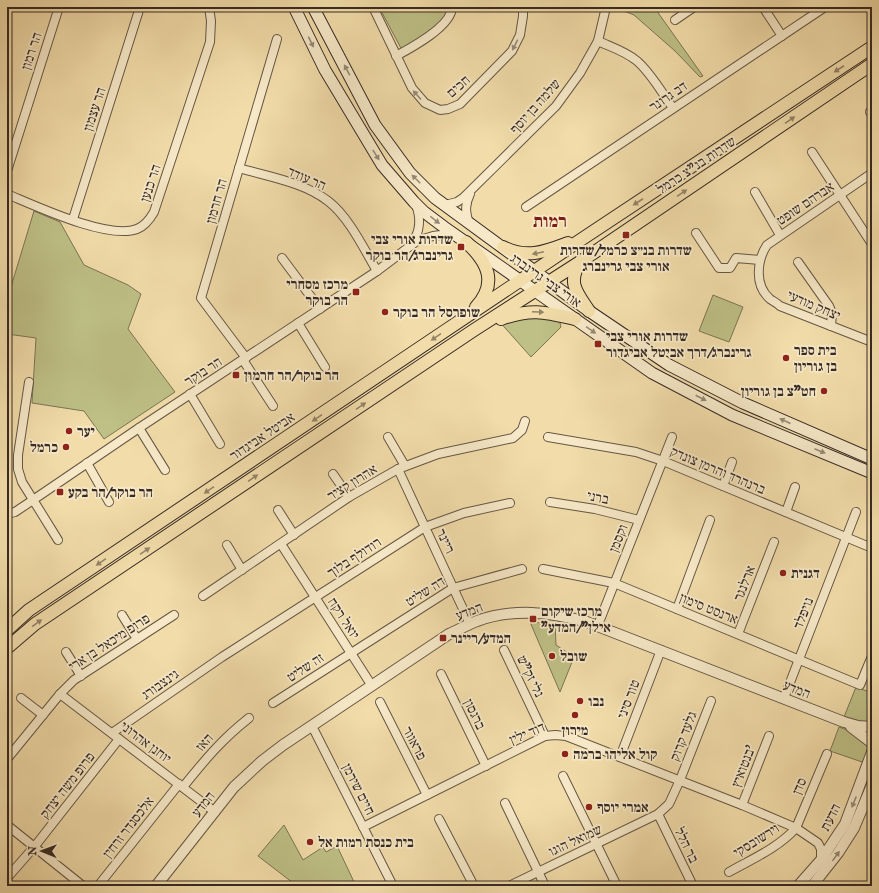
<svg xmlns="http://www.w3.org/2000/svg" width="879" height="893" font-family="'IM FELL English','Frank Ruhl Libre',serif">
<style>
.green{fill:#bec086;stroke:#7a7555}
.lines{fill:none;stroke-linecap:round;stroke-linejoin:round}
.minor-casing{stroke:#655746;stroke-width:10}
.tertiary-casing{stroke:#655746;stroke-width:12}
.secondary-casing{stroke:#362a24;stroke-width:13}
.primary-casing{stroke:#362a24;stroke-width:14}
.minor{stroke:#f7e9c8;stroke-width:8}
.tertiary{stroke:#f7e9c8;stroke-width:10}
.secondary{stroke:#f7e9c8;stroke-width:11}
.primary{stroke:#f2ddaa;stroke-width:12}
.oneway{fill:#968a76}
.oneway2{fill:#948467}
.poi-dot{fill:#8f2418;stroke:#f7e9c8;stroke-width:1.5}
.labels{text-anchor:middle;stroke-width:3.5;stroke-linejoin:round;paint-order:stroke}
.street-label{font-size:14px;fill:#362a24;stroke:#f7e9c8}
.poi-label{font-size:14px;font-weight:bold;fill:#362a24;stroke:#f7e9c8;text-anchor:start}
.district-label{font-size:18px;font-weight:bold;fill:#7a1f14;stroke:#f7e9c8}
</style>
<rect width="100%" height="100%" fill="#f2ddaa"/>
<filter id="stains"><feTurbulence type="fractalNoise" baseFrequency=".005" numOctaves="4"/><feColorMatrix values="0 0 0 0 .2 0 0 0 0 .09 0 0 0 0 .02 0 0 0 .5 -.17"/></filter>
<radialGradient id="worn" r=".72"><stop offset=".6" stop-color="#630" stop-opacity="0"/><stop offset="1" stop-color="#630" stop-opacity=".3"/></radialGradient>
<!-- green -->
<g class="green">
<path d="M379,7H450L447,19L403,52Z"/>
<path d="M614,7H654L703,76L700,77L675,51L634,15Z"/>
<path d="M34,211L60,222L84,265L128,285L141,294L128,329L175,392L104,439L84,411L32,403L36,338L7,334V300Z"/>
<path d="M713,295L743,307L729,342L699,331Z"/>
<path d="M558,315L561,327L531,357L498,320Z"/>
<path d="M530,622L555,624L556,645L574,657L560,692Z"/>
<path d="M856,687L872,693V724L870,725L844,717Z"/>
<path d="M839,727C849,731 871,736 869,751C869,755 866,759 865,763L830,751Z"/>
<path d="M284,825L303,860L323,847L326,852L337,846L356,886H297L258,856Z"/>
</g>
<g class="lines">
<defs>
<g id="minor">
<path d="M373,7L412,88L425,103L440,110L448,109L460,104L512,51L520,35L523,16V7"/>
<path d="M763,7L782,36"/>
<path d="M675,20L694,7"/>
<path d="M598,41C611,47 625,51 637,61C651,73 662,93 673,108"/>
<path d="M396,56C411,48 452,26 452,7"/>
<path d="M870,112L872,115"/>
<path d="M812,152L872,244"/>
<path d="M239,168C269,177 303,182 328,201C349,217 364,249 377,271"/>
<path d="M7,171L59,7"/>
<path d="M872,173L767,245C757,260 754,285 770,299C773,301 777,303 780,306L872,342"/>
<path d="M755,192L780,235"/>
<path d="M7,194C36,206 108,240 137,229C145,226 150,219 154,212L210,42L211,21L209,7"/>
<path d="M445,205L457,202L463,198L556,106L580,73L598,41L606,7"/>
<path d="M526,207L825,7"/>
<path d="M73,219L140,7"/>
<path d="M469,223C465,212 465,204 470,194"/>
<path d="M696,233L719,268H730L736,258L760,260"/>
<path d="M412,243C420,232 421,218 416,205"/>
<path d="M282,258L320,309"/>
<path d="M798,262L829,306L832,313L831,326"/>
<path d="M298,323L325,367"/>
<path d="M246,358L201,298L277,39"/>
<path d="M243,360L273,406"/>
<path d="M29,382L18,455V469L22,482L58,540"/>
<path d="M190,394L220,444"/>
<path d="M139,428L165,470"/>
<path d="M388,437L405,466"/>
<path d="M548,437L636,452L663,461L872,548"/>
<path d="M87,463L109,502"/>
<path d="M398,469L470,624"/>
<path d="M333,474L349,497"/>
<path d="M723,486L732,462"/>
<path d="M550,502L595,509L639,520"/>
<path d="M278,510L294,535"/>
<path d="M786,512L795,487"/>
<path d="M7,514L15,512L33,500L139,428L377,271L417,241L433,236L441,235L456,236"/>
<path d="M281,544L372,686"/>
<path d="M227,545L242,570"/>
<path d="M543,569L614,583L860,685L872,656"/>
<path d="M203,596L349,497L398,469L438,454L513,438L522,430L525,421"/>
<path d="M677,609L710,520"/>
<path d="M122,615L137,639"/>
<path d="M598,625L672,437"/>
<path d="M738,634L774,542"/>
<path d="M504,650L545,736"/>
<path d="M66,652L81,676"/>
<path d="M441,674L486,766"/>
<path d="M60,694L215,812"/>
<path d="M21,698L43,715"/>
<path d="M784,698L856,512"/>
<path d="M380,702L427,795"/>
<path d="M273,703L453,588L522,569"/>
<path d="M312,726L393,886"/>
<path d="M112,733L222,657L425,527L464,513L510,503"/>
<path d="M620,757L661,650"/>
<path d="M7,759L60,694L74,680L174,615"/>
<path d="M563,776L617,886"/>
<path d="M183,787C204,761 222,739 249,718"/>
<path d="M505,803L545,886"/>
<path d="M742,805L769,736"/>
<path d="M658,814L693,886"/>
<path d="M439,819L474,886"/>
<path d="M7,825L83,886"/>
<path d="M363,827L545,736L555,735L566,736L742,805L796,828L818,843L821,849V860"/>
<path d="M729,872C752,859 778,848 796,828L827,754"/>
<path d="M7,878L35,846L119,739"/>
<path d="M98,886L179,784"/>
<path d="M509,886L658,814L669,804L680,780L711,701"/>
</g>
<g id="tertiary">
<path d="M851,727L872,743"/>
<path d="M156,886L234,787L262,761L283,745L449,634C458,630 467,625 477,621C513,608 550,612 587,622L844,722L858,726L872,727"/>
<path d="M798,886L821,860L845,824L872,752"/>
<path d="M812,886L838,853L854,828L872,785"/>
</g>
<g id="secondary">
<path d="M294,7L325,70L382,165L414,202L424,212L444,227L652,373L732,415L872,473"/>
<path d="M313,7L375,125L410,173L435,198L589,311L669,365L743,403L872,459"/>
</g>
<g id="primary">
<path d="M466,242C488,262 498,283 476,307"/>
<path d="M503,247C527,259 544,252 568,243"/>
<path d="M580,262C567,283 577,293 589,311"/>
<path d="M501,319C531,308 545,312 575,319"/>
<path d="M7,630L29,610L588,235L872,47"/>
<path d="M7,648L35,624L474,330L580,262L872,64"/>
</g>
</defs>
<!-- minor casing -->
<use href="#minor" class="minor-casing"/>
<!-- tertiary casing -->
<use href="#tertiary" class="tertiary-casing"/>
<!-- secondary casing -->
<use href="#secondary" class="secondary-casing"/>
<!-- primary casing -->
<use href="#primary" class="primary-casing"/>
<!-- minor -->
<use href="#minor" class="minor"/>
<!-- tertiary -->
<use href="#tertiary" class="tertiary"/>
<!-- secondary -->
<use href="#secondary" class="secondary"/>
<!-- primary -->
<use href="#primary" class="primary"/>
</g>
<!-- one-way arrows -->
<defs><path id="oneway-solid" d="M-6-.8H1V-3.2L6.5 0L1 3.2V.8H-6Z"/></defs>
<g class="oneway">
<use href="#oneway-solid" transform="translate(311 42) rotate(64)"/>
<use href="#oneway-solid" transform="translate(515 45) rotate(117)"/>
<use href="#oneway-solid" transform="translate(347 70) rotate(-118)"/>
<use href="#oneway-solid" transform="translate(417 95) rotate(-132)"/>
<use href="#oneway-solid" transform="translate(376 155) rotate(58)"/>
<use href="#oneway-solid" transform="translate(416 179) rotate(-135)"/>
<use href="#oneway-solid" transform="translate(435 220) rotate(38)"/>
<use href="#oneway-solid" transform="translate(591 330) rotate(35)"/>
<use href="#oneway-solid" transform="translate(701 398) rotate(27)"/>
<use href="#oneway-solid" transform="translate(785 421) rotate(-156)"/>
<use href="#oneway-solid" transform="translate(820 451) rotate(23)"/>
<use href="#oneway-solid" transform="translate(854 802) rotate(112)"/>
<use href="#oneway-solid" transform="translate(836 856) rotate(-54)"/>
</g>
<g class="oneway2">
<use href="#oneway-solid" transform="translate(839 69) rotate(147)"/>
<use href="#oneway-solid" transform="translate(790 120) rotate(-34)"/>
<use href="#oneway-solid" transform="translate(682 193) rotate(-34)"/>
<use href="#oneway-solid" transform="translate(638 202) rotate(147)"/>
<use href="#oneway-solid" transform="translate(538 253) rotate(168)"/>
<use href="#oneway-solid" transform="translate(538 312) rotate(2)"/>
<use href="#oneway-solid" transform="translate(436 337) rotate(146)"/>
<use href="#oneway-solid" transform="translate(361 406) rotate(-34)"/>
<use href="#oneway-solid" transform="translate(317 418) rotate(146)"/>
<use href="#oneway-solid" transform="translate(253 478) rotate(-34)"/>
<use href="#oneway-solid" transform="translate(209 490) rotate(146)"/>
<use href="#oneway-solid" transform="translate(145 551) rotate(-34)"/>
<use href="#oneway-solid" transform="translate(101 562) rotate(146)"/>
<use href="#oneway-solid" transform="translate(37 623) rotate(-36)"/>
</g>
<!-- markers -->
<g class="poi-dot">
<rect x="622" y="231" width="8" height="8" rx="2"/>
<rect x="457" y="243" width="8" height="8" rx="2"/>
<rect x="352" y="288" width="8" height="8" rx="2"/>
<circle cx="385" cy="312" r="4"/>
<rect x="594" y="340" width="8" height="8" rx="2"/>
<circle cx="786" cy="358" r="4"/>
<rect x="232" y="371" width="8" height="8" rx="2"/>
<circle cx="824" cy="391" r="4"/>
<circle cx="69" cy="431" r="4"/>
<circle cx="66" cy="447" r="4"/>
<rect x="56" y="488" width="8" height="8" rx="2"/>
<circle cx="783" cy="573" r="4"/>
<rect x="529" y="615" width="8" height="8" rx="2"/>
<rect x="439" y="634" width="8" height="8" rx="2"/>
<circle cx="552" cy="656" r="4"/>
<circle cx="580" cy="701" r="4"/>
<circle cx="575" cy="715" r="4"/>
<circle cx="565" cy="754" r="4"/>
<circle cx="589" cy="807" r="4"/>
<circle cx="310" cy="842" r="4"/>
</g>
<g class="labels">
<!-- street labels -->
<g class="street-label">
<text transform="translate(31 51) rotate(-72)" y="5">הר רמון</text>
<text transform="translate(458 86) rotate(-41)" y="5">חכים</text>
<text transform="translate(668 96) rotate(-34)" y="5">דב גרונר</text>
<text transform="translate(535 106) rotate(-48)" y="5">שלמה בן יוסף</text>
<text transform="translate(94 109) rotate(-72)" y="5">הר עצמון</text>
<text transform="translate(696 165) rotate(-34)" y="5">שדרות בנ"צ כרמל</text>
<text transform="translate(307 178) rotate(23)" y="5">הר עודד</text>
<text transform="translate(150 183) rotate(-72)" y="5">הר כנען</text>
<text transform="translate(216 201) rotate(-74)" y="5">הר חרמון</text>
<text transform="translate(805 203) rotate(-34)" y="5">אברהם שופט</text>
<text transform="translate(546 280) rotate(35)" y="5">אורי צבי גרינברג</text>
<text transform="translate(814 305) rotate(23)" y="5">יצחק מודעי</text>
<text transform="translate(203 371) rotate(-33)" y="5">הר בוקר</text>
<text transform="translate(262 436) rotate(-34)" y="5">אביטל אביגדור</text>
<text transform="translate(718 470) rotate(23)" y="5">ברנהרד והרמן צונדק</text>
<text transform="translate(352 482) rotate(-32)" y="5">אהרון קציר</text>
<text transform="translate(598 497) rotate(11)" y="5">ברני</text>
<text transform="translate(618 538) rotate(-68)" y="5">וקסמן</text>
<text transform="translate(446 541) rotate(65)" y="5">ריינר</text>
<text transform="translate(354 557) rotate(-33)" y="5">רודולף בלוך</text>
<text transform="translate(744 583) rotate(-68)" y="5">ארלנגר</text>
<text transform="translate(425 591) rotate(-32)" y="5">דה שליט</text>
<text transform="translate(709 608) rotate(22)" y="5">ארנסט סימון</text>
<text transform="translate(469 611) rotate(-22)" y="5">המדע</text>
<text transform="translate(803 613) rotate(-69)" y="5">נויפלד</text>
<text transform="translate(344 618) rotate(57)" y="5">יואל רקח</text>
<text transform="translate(109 642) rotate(-33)" y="5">פרופ מיכאל בן ארי</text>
<text transform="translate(305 667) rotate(-33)" y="5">זה שליט</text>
<text transform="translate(531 676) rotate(64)" y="5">נלי זק"ש</text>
<text transform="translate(160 684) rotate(-35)" y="5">גינצבורג</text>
<text transform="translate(797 689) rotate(22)" y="5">המדע</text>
<text transform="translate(628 699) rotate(-69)" y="5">טור סיני</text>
<text transform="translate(475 714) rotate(64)" y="5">ברגסון</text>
<text transform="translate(527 733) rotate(-23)" y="5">דוד ילין</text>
<text transform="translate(683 736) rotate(-69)" y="5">גלעד קרוק</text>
<text transform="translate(146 742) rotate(37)" y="5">יוחנן אהרוני</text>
<text transform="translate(204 742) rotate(-48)" y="5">האז</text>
<text transform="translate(415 743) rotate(63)" y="5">פראוור</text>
<text transform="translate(743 766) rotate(-69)" y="5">בנטואיץ'</text>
<text transform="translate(67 785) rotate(-52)" y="5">פרופ משה יצחק</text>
<text transform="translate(799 786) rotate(-67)" y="5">סדן</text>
<text transform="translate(359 789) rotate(63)" y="5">חיים שירמן</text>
<text transform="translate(203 804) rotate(-52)" y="5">המדע</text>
<text transform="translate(830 817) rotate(-63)" y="5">הדעת</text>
<text transform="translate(128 827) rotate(-52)" y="5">אלכסנדר זרחין</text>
<text transform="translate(575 840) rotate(-25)" y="5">שמואל הוגו</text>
<text transform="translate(756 840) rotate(-32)" y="5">וירשובסקי</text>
<text transform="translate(687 845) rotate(64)" y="5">בר הלל</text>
</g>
<!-- poi labels -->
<g class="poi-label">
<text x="453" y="244" text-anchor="end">שדרות אורי צבי<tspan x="453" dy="16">גרינברג/הר בוקר</tspan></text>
<text x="626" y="255" text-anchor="middle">שדרות בנ״צ כרמל/שדרות<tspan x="626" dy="16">אורי צבי גרינברג</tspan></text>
<text x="348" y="289" text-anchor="end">מרכז מסחרי<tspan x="348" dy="16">הר בוקר</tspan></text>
<text x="393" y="317">שופרסל הר בוקר</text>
<text x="606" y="341">שדרות אורי צבי<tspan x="606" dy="16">גרינברג/דרך אביטל אביגדור</tspan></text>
<text x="794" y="355">בית ספר<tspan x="794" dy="16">בן גוריון</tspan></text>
<text x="244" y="380">הר בוקר/הר חרמון</text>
<text x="816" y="396" text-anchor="end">חט"צ בן גוריון</text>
<text x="77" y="436">יער</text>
<text x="58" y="452" text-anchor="end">כרמל</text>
<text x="68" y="497">הר בוקר/הר בקע</text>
<text x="791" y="578">דגנית</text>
<text x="541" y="616">מרכז שיקום<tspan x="541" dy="16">"אילן"/המדע</tspan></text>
<text x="451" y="643">המדע/ריינר</text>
<text x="560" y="661">שובל</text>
<text x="588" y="706">נבו</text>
<text x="575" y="735" text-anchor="middle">מירון</text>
<text x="573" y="759">קול אליהו ברמה</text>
<text x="597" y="812">אמרי יוסף</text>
<text x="318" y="847">בית כנסת רמות אל</text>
</g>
<!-- district labels -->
<g class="district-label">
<text x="550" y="227">רמות</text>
</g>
</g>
<!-- margin -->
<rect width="879" height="893" fill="none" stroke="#f2ddaa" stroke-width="24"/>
<rect x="8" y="8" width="863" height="877" fill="none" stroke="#362a24" stroke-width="2"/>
<rect x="12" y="12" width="855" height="869" fill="none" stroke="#362a24"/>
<!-- north arrow -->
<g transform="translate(42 851) rotate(271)" stroke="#f7e9c8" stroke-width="3" paint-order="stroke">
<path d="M0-3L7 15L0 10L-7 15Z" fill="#362a24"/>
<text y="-6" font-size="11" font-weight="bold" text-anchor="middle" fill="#362a24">N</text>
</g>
<rect width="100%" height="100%" filter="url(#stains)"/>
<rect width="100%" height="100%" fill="url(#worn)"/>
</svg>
